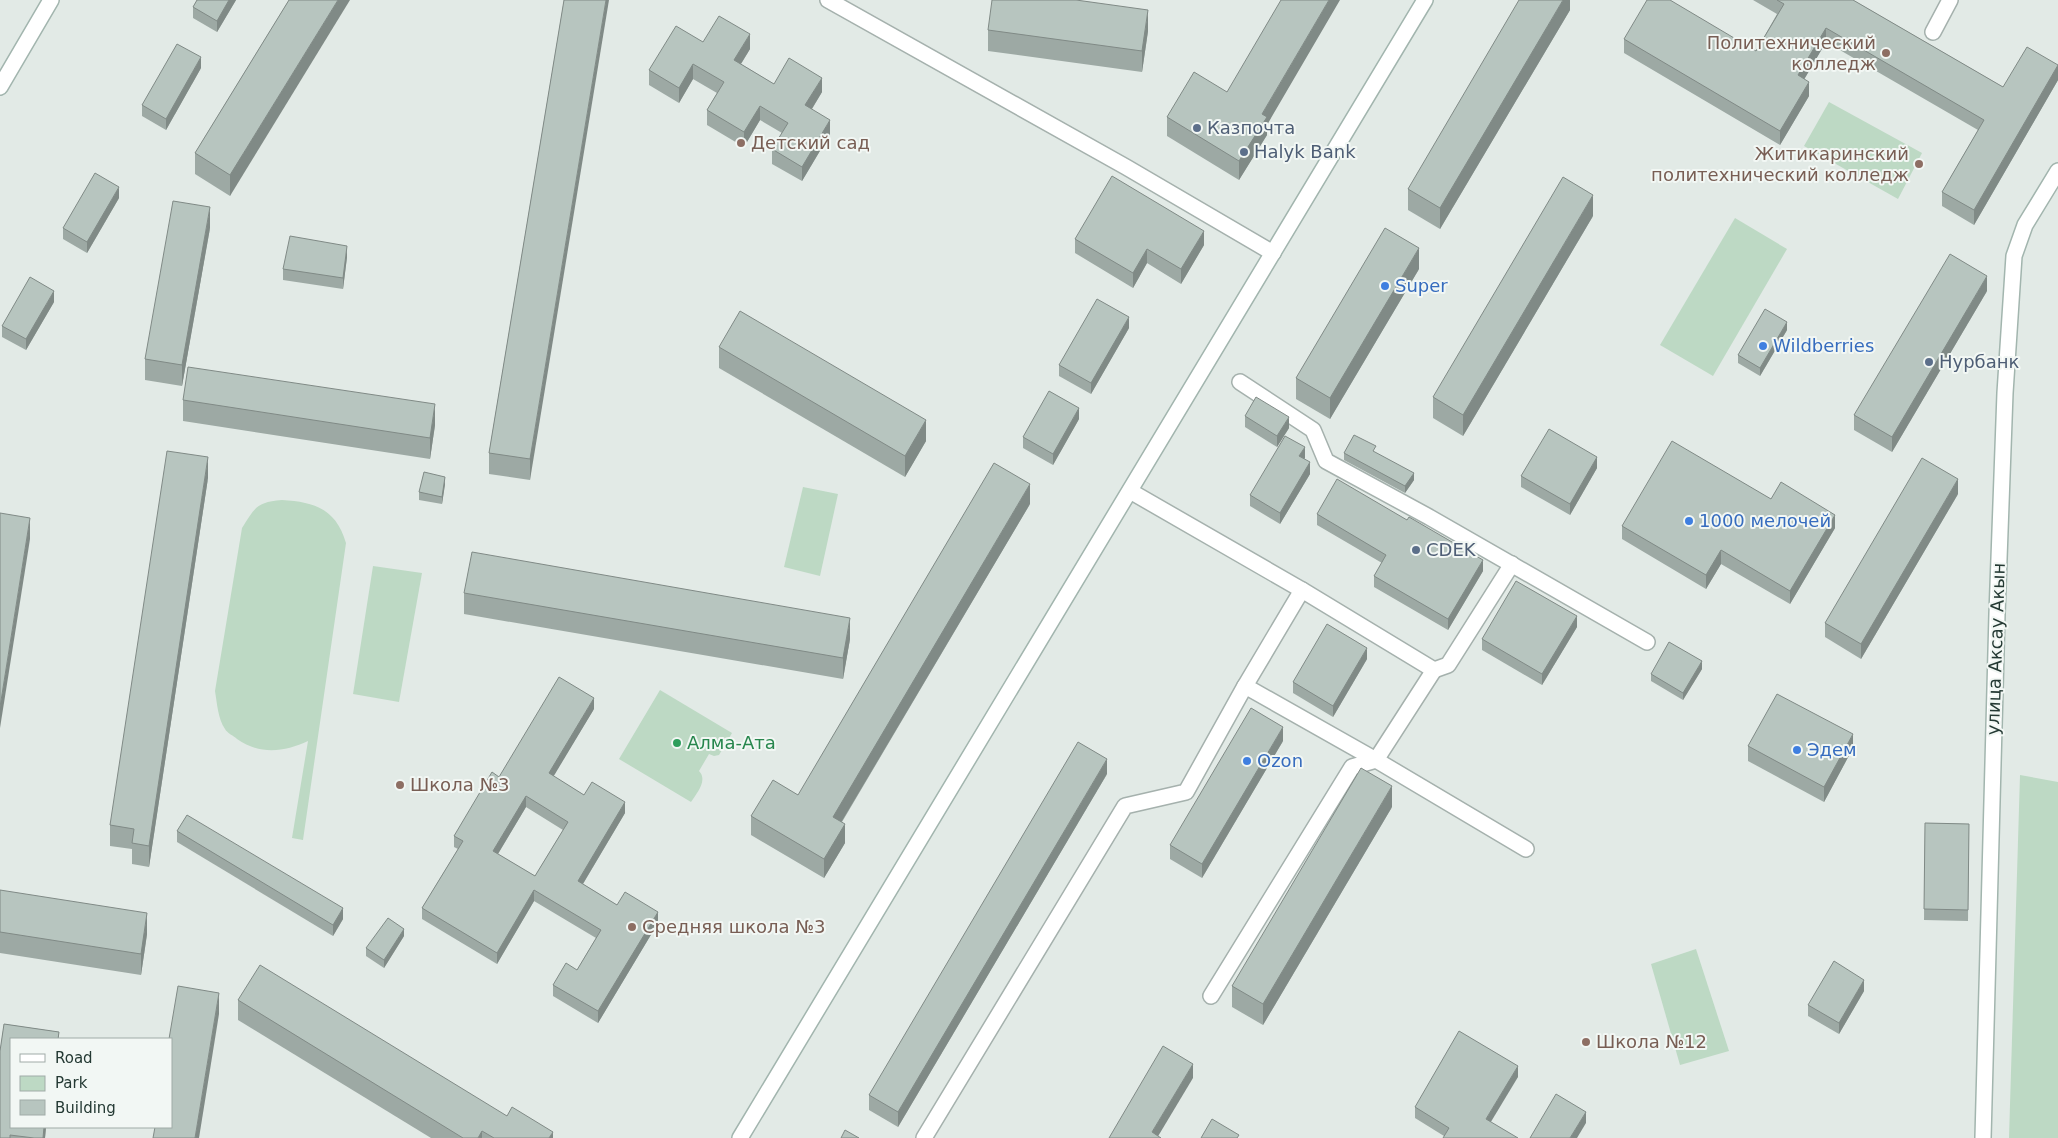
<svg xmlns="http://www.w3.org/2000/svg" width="2058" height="1138" font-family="'DejaVu Sans',sans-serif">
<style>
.green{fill:#bdd9c4}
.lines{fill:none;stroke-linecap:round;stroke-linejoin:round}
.street-casing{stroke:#a5b1ad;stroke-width:18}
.secondary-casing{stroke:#a2b5ae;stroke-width:18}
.street{stroke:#fff;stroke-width:15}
.secondary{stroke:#fff;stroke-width:15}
.wall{fill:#9da9a4;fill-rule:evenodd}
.shaded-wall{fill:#808a86}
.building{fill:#b7c5bf;stroke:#808a86;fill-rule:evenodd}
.education-dot{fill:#8d6e63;stroke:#f2f7f4;stroke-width:2}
.service-dot{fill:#5c6f8a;stroke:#f2f7f4;stroke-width:2}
.shop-dot{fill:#3f7fe0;stroke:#f2f7f4;stroke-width:2}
.leisure-dot{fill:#2e9e5b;stroke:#f2f7f4;stroke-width:2}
.labels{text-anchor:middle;stroke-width:4;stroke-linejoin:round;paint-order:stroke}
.education-label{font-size:18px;fill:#785e54;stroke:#f2f7f4;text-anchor:start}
.service-label{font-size:18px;fill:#4e5e75;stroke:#f2f7f4;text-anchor:start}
.shop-label{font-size:18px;fill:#366cbe;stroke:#f2f7f4;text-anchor:start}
.street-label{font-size:18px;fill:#243933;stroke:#f2f7f4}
.leisure-label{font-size:18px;fill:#27864d;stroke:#f2f7f4;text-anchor:start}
</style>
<rect width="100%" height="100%" fill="#e2eae6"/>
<!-- green -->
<g class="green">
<path d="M1829,102L1922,153L1898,199L1804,146Z"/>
<path d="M1735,218L1787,249L1713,376L1660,345Z"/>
<path d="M803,487L838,494L820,576L784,567Z"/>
<path d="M282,500C315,502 336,509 346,543L303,840L292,838L308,741C285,752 259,755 237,739C234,736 227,733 225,729C218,719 217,703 215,691L242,528C255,508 256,502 282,500Z"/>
<path d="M373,566L422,573L399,702L353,694Z"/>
<path d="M660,690L732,733L719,755L714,756L709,754L699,771C708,780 697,793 691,802L619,759Z"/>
<path d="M2020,775L2058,782V1138H2009Z"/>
<path d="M1696,949L1729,1051L1680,1065L1651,964Z"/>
</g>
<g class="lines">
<defs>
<g id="street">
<path d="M828,0L1126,167L1273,253"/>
<path d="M1933,32L1950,0"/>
<path d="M1240,382L1313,430L1326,461L1429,517L1647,642"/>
<path d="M1434,670L1448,665L1512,564"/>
<path d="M1245,686L1376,760L1526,849"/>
<path d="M1211,996L1352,767L1376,760L1434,670L1302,590"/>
<path d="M924,1138L1125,806L1186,792L1245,686L1302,590L1130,491"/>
</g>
<g id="secondary">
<path d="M0,87L51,0"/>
<path d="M740,1138L1425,0"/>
<path d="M1983,1138L1997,614L2005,393L2014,256L2025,225L2058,171"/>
</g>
</defs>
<!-- street casing -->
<use href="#street" class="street-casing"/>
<!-- secondary casing -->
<use href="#secondary" class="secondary-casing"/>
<!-- street -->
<use href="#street" class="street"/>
<!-- secondary -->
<use href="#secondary" class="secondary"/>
</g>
<!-- wall -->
<g class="wall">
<path d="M197,0H236L217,32L193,18V7Z"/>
<path d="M289,0L230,196L195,174V153Z"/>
<path d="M564,0L530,480L489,474V453Z"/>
<path d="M1570,0V10L1440,229L1408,210V189Z"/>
<path d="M1753,0H1853L2003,87L2058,65V80L1974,225L1942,206V192L1978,130L1826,42L1804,79L1809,96L1780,145L1624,53V39L1756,51L1777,14Z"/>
<path d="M988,30L1148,31L1142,72L988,51Z"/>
<path d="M703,42L750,49L741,64L774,84L822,92L812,109L830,134L802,181L772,164V149L782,133L760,120L744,147L707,125V110L717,93L693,79L679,103L649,85V70Z"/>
<path d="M201,68L166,130L142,116V105Z"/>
<path d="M1167,117L1267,125V135L1239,180L1167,136Z"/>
<path d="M119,198L87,253L63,239V228Z"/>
<path d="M1593,216L1463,436L1433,418V397Z"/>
<path d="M210,228L182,386L145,380V359Z"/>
<path d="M1075,239L1204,245L1181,284L1147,263L1133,288L1075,253Z"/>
<path d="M347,257L343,289L283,280V269Z"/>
<path d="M1419,269L1330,419L1296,399V378Z"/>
<path d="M1987,291L1892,452L1854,430V415Z"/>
<path d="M54,302L26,350L2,337V326Z"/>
<path d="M1129,328L1091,394L1059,376V365Z"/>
<path d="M1787,330L1760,376L1738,363V355Z"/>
<path d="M719,347L926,441L905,477L719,368Z"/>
<path d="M183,400L435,425L430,459L183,421Z"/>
<path d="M1245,416L1289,428L1277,447L1245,427Z"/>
<path d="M1079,419L1053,465L1023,448V437Z"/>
<path d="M1344,453H1376L1414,480L1405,493L1344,460Z"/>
<path d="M1305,458L1304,459L1310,474L1280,524L1250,506V495Z"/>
<path d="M1597,468L1570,515L1521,487V476Z"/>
<path d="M208,478L149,867L132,864V849L110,846V825Z"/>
<path d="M445,484L442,504L419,500V492Z"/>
<path d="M1958,494L1861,659L1825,637V623Z"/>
<path d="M1771,499L1835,528L1790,604L1721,564L1706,589L1622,539V526Z"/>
<path d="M1030,504L842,822L845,843L824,878L751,835V816L798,795Z"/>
<path d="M1317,514L1407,520L1483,571L1448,630L1374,587V576L1382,563L1317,525Z"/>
<path d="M464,593L850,639L843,679L464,614Z"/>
<path d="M1577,627L1542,685L1482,650V639Z"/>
<path d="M1367,659L1333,717L1293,693V682Z"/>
<path d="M1702,669L1683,700L1651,681V674Z"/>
<path d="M594,709L553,776L584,795L625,813L583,884L617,905L658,923L598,1023L553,996V985L577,970L596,938L534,901L497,964L422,919V908L458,849L454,847V836L499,777ZM526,807L563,830L535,876L498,854Z"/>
<path d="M1283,741L1202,878L1170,859V845Z"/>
<path d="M1748,746L1853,748L1824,802L1748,761Z"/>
<path d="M1107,774L898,1127L869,1110V1095Z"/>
<path d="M1392,807L1263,1025L1232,1007V986Z"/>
<path d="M1925,823L1969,824L1968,921L1924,920Z"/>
<path d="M177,831L343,919L333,936L177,842Z"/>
<path d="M0,890L147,934L141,975L0,953Z"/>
<path d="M404,936L384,968L366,956V948Z"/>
<path d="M1864,991L1839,1034L1808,1016V1005Z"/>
<path d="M238,1000L507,1116L553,1138H431L238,1020Z"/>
<path d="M4,1024L59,1032V1039H11V1127H46L45,1138H0V1051Z"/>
<path d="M1518,1077L1444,1136L1415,1118V1107Z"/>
</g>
<!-- shaded-wall -->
<g class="shaded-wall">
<path d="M229,0H236L217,32V21Z"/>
<path d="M338,0H350L230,196V175Z"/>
<path d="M606,0H609L530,480V459Z"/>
<path d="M1329,0H1340L1267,125V135L1239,180V161L1262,114Z"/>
<path d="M1563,0H1570V10L1440,229V208Z"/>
<path d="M1148,10V31L1142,72V51Z"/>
<path d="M1826,28V42L1798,90V75Z"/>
<path d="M750,34V49L734,75V60Z"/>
<path d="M201,57V68L166,130V119Z"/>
<path d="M693,64V79L679,103V88Z"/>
<path d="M2058,65V80L1974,225V210Z"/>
<path d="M822,78V92L805,120V105Z"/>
<path d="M1809,82V96L1780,145V131Z"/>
<path d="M760,106V120L744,147V132Z"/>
<path d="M830,120V134L802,181V167Z"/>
<path d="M119,187V198L87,253V242Z"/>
<path d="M1593,195V216L1463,436V415Z"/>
<path d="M210,207V228L182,386V365Z"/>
<path d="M1204,231V245L1181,284V269Z"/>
<path d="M347,246V257L343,289V278Z"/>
<path d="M1419,248V269L1330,419V398Z"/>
<path d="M1147,249V263L1133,288V273Z"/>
<path d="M1987,276V291L1892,452V437Z"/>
<path d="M54,291V302L26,350V339Z"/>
<path d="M1129,317V328L1091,394V383Z"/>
<path d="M1787,322V330L1760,376V368Z"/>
<path d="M435,404V425L430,459V438Z"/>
<path d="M1079,408V419L1053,465V454Z"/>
<path d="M1289,417V428L1277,447V436Z"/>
<path d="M926,420V441L905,477V456Z"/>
<path d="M1305,447V458L1299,467V456Z"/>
<path d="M208,457V478L149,867V846Z"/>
<path d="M1597,457V468L1570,515V504Z"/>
<path d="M1310,462V474L1280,524V513Z"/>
<path d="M1414,473V480L1405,493V486Z"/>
<path d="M445,477V484L442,504V497Z"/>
<path d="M1958,479V494L1861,659V644Z"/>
<path d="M1030,484V504L833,836V817Z"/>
<path d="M1835,515V528L1790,604V591Z"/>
<path d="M30,518V539L0,728V707Z"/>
<path d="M1721,550V564L1706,589V575Z"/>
<path d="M1483,560V571L1448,630V619Z"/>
<path d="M1577,616V627L1542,685V674Z"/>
<path d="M850,618V639L843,679V658Z"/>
<path d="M1367,648V659L1333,717V706Z"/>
<path d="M1702,661V669L1683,700V693Z"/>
<path d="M594,698V709L549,784V773Z"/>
<path d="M1283,727V741L1202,878V864Z"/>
<path d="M1853,734V748L1824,802V787Z"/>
<path d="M1107,759V774L898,1127V1112Z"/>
<path d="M1392,786V807L1263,1025V1004Z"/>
<path d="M526,796V807L493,862V851Z"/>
<path d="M625,802V813L578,892V881Z"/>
<path d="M845,824V843L824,878V859Z"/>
<path d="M534,890V901L497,964V953Z"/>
<path d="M343,908V919L333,936V925Z"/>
<path d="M658,912V923L598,1023V1011Z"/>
<path d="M147,913V934L141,975V954Z"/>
<path d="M404,929V936L384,968V960Z"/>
<path d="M1864,980V991L1839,1034V1023Z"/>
<path d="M219,993V1014L199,1138H195Z"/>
<path d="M1193,1064V1078L1157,1138L1152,1132Z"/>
<path d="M1518,1066V1077L1486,1130V1119Z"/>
<path d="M1586,1112V1123L1577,1138H1570Z"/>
<path d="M44,1127H46L45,1138H43Z"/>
<path d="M482,1131V1138H478Z"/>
<path d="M553,1132V1138H549Z"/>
</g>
<!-- building -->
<g class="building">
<path d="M197,0H229L217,21L193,7Z"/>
<path d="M289,0H338L230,175L195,153Z"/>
<path d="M564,0H606L530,459L489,453Z"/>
<path d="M992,0H1076L1148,10L1142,51L988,30Z"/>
<path d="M1281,0H1329L1262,114L1267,117L1239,161L1167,117L1194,72L1227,92Z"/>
<path d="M1519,0H1563L1440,208L1408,189Z"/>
<path d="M1647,0H1670L1756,51L1784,4L1777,0H1853L2003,87L2027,47L2058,65L1974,210L1942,192L1984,120L1826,28L1798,75L1809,82L1780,131L1624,39Z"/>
<path d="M719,16L750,34L734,60L774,84L789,58L822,78L805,105L830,120L802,167L772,149L788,123L760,106L744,132L707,110L724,82L693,64L679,88L649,70L676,26L703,42Z"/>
<path d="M177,44L201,57L166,119L142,105Z"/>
<path d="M95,173L119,187L87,242L63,228Z"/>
<path d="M1112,176L1204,231L1181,269L1147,249L1133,273L1075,239Z"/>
<path d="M1563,177L1593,195L1463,415L1433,397Z"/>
<path d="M173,201L210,207L182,365L145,359Z"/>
<path d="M1385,228L1419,248L1330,398L1296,378Z"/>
<path d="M290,236L347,246L343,278L283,269Z"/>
<path d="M1950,254L1987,276L1892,437L1854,415Z"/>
<path d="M30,277L54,291L26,339L2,326Z"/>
<path d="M1097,299L1129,317L1091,383L1059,365Z"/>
<path d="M1765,309L1787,322L1760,368L1738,355Z"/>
<path d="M740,311L926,420L905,456L719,347Z"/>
<path d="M188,367L435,404L430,438L183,400Z"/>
<path d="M1049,391L1079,408L1053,454L1023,437Z"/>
<path d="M1256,397L1289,417L1277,436L1245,416Z"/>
<path d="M1549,429L1597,457L1570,504L1521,476Z"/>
<path d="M1354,435L1376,446L1373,451L1414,473L1405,486L1344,453Z"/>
<path d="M1285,436L1305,447L1299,456L1310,462L1280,513L1250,495Z"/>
<path d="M1672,441L1771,499L1781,482L1835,515L1790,591L1721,550L1706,575L1622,526Z"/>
<path d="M167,451L208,457L149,846L132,843L134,829L110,825Z"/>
<path d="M1922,458L1958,479L1861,644L1825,623Z"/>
<path d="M994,463L1030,484L833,817L845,824L824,859L751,816L773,780L798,795Z"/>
<path d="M424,472L445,477L442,497L419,492Z"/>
<path d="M1337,479L1407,520L1409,517L1483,560L1448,619L1374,576L1386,555L1317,514Z"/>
<path d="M0,513L30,518L0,707Z"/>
<path d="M472,552L850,618L843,658L464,593Z"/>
<path d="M1516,581L1577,616L1542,674L1482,639Z"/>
<path d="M1327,624L1367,648L1333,706L1293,682Z"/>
<path d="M1669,642L1702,661L1683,693L1651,674Z"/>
<path d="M559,677L594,698L549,773L584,795L592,782L625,802L578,881L617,905L625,892L658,912L598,1011L553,985L566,963L577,970L601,930L534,890L497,953L422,908L463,841L454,836L492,772L499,777ZM526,796L568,822L535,876L493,851Z"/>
<path d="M1777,694L1853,734L1824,787L1748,746Z"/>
<path d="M1251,708L1283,727L1202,864L1170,845Z"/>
<path d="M1078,742L1107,759L898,1112L869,1095Z"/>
<path d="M1361,768L1392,786L1263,1004L1232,986Z"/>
<path d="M187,815L343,908L333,925L177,831Z"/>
<path d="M1925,823L1969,824L1968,910L1924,909Z"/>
<path d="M0,890L147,913L141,954L0,932Z"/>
<path d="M388,918L404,929L384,960L366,948Z"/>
<path d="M1834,961L1864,980L1839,1023L1808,1005Z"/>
<path d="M260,965L507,1116L512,1107L553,1132L549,1138H494L482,1131L478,1138H463L238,1000Z"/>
<path d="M178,986L219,993L195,1138H153L155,1127H171V1039H169Z"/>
<path d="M4,1024L59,1032L58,1039H11V1127H44L43,1138H34L10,1135V1138H0V1051Z"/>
<path d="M1459,1031L1518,1066L1486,1119L1518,1138H1443L1449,1128L1415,1107Z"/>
<path d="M1163,1046L1193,1064L1152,1132L1161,1138H1109Z"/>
<path d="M1556,1094L1586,1112L1570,1138H1530Z"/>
<path d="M1212,1119L1239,1135L1237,1138H1201Z"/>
<path d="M845,1130L859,1138H841Z"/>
</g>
<!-- markers -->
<g class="education-dot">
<circle cx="1886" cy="53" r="5"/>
<circle cx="741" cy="143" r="5"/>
<circle cx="1919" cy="164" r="5"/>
<circle cx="400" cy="785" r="5"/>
<circle cx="632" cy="927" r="5"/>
<circle cx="1586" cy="1042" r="5"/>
</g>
<g class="service-dot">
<circle cx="1197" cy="128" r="5"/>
<circle cx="1244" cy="152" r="5"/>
<circle cx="1929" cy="362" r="5"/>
<circle cx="1416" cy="550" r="5"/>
</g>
<g class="shop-dot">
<circle cx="1385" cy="286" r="5"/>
<circle cx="1763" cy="346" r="5"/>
<circle cx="1689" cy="521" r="5"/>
<circle cx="1797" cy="750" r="5"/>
<circle cx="1247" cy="761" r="5"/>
</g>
<circle class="leisure-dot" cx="677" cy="743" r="5"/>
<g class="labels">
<!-- education labels -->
<g class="education-label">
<text x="1876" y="49" text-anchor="end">Политехнический<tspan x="1876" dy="21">колледж</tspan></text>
<text x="751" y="149">Детский сад</text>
<text x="1909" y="160" text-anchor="end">Житикаринский<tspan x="1909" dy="21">политехнический колледж</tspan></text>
<text x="410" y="791">Школа №3</text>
<text x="642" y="933">Средняя школа №3</text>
<text x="1596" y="1048">Школа №12</text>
</g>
<!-- service labels -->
<g class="service-label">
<text x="1207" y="134">Казпочта</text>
<text x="1254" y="158">Halyk Bank</text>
<text x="1939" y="368">Нурбанк</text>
<text x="1426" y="556">CDEK</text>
</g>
<!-- shop labels -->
<g class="shop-label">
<text x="1395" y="292">Super</text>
<text x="1773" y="352">Wildberries</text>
<text x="1699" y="527">1000 мелочей</text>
<text x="1807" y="756">Эдем</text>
<text x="1257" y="767">Ozon</text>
</g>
<!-- street labels -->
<g class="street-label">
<text transform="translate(1996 649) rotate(-88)" y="6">улица Аксау Акын</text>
</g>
<!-- leisure labels -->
<g class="leisure-label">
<text x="687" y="749">Алма-Ата</text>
</g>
</g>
<!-- legend -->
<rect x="10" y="1038" width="162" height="90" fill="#f2f7f4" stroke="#a0aba7"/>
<rect x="20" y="1054" width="25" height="8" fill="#ffffff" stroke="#a0aba7"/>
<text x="55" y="1063" font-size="15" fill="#243933">Road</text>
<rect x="20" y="1076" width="25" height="15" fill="#bdd9c4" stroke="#a0aba7"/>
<text x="55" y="1088" font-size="15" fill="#243933">Park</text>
<rect x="20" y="1100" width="25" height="15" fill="#b7c5bf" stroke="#a0aba7"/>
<text x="55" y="1113" font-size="15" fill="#243933">Building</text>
</svg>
